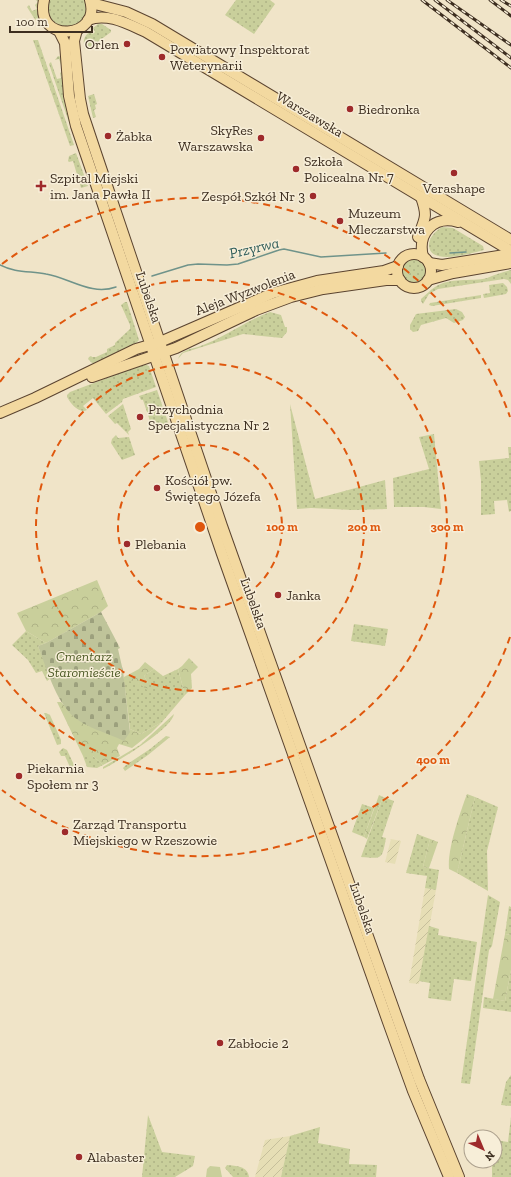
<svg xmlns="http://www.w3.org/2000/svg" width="511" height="1177" font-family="'Zilla Slab',serif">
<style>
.farmland{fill:url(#farmland-furrows)}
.grass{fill:url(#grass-dots)}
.forest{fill:url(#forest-crowns)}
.cemetery{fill:url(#cemetery-stones)}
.park{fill:#c9cf9b}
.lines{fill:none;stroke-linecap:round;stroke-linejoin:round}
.stream{stroke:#6f938a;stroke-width:1.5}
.major-casing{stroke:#5b4430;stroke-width:12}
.major{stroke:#f3d9a0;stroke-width:10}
.rail-casing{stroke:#3d2e20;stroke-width:3}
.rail{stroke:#f7eed8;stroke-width:1.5;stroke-dasharray:4.5;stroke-linecap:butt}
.ring{fill:none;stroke:#df570d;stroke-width:2;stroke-dasharray:7 5}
.poi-dot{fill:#9e2a2b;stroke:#f7eed8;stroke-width:1.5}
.labels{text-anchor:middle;stroke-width:3;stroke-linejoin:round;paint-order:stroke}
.poi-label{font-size:14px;fill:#3d2e20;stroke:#f7eed8;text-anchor:start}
.street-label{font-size:14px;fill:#3d2e20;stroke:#f7eed8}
.park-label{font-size:14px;font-style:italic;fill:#4d5a26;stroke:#f7eed8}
.water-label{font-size:15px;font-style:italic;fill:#2f5d5a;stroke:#f7eed8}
.centre{fill:#df570d;stroke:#f7eed8;stroke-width:2}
.ring-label{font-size:12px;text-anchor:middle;font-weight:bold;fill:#df570d;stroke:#f7eed8;stroke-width:3;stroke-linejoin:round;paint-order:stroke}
</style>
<defs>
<pattern id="farmland-furrows" width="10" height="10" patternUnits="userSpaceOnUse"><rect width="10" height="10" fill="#e6deb5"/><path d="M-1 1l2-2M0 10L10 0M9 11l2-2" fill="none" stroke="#c6bf9b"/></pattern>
<pattern id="grass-dots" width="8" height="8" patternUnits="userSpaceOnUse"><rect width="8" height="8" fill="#c9cf9b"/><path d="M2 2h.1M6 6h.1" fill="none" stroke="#aeb285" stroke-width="1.8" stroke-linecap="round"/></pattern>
<pattern id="forest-crowns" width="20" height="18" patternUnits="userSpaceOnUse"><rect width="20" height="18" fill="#c9cf9b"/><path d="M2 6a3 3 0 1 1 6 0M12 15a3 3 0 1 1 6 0" fill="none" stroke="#aeb285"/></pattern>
<pattern id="cemetery-stones" width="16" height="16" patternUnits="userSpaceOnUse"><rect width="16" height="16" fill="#bfc49a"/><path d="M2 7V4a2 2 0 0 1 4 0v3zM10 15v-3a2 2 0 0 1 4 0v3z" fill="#9ca07d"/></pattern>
</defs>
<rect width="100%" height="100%" fill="#f0e4c8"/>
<!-- farmland -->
<g class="farmland">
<path d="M391,839L401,841L395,864L385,862Z"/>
<path d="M425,888L436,890L419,984L409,983Z"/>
<path d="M290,1136L281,1177H255L265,1140Z"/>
</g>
<!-- grass -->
<g class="grass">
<path d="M36,0H39V15L37,21L34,18L27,7L29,5L32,11L37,9L35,5L38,2Z"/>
<path d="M48,0H86C86,4 87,9 87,13C84,30 52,33 48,16C47,11 48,5 48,0Z"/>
<path d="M236,0H270L275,4L254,34L225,15Z"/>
<path d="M98,24H102L111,30V32L91,47L85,49C83,41 83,38 89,32L93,34L95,32L93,28Z"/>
<path d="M33,40H38L74,145L70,146Z"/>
<path d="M58,56L62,57L78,145L77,146L49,64L51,62L57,79L61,78L60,73L63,71L59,59L55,60Z"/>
<path d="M94,94L97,104L95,105L96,109L94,110L96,117L93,118L88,96Z"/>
<path d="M76,153L88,186L81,188L73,161L69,162L68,161L69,156Z"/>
<path d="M442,227L453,228L483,246L484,250C472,253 428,267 429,244C430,236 436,231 442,227Z"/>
<circle cx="414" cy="271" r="12"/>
<path d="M511,270V284L508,280L504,279L438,289L429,294L423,304L421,301V299C426,295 430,290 435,287C450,277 471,282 487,278C495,275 502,272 511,270Z"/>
<path d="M503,283L507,287L508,291L506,294L484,298L483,294L490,293L489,285Z"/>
<path d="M481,295V298L432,306L429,305L430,303Z"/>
<path d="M125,302H127L139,340L136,343L94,363H92L88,359L89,357L91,356L92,357H96L107,352V349L115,345V343L130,329V325L121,305Z"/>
<path d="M456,309L462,312L465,317L463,320L454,323L446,318L421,325L418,331L413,332L410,329V325L416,314Z"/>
<path d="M270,312L281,315L285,327H287V332L282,338L243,334L183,353L178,359C181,350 190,349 198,347C224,338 245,321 270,312Z"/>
<path d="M144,364L149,366L156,387L123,399L122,402L106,414L93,398L83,406L87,410C79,414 71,404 67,397V395L70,392Z"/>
<path d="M157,390L169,425L153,430L143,400H141L139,396Z"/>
<path d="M123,404L131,429L128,432L129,435L117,423L115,424L108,416Z"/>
<path d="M290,404L315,499L385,480L387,509L353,510L311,508L297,509Z"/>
<path d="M434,434L441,509L424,507H394L393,478L429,469L419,437Z"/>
<path d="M116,435L118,438L129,437L135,455L122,460L111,443L112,439Z"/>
<path d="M508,447H511V511L509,512L507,500L494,501L495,514L481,515V481L479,461L509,458Z"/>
<path d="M354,624L388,629L385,646L351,641Z"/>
<path d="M26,631L46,643L38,646L51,678L47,681L42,671L36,673L28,660L12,645Z"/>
<path d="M154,669L163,676L178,669L185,695L162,722L141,734L130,729L124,681H134L142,685L148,683L144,676Z"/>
<path d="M44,713H46L50,715L61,740V744L57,745Z"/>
<path d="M174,714C172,729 117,762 103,769V767L140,745Z"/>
<path d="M166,736L170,737L148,755L125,771L123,768L126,765L150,749Z"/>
<path d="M63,748L67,750L75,767L74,768L73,774L65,756H61L59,752Z"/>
<path d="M83,756H93L103,765L97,768L87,767Z"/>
<path d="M383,797L394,801L382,837L386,838C382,859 383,859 361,857Z"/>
<path d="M475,797L498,807L487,851L488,891L457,873Z"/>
<path d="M362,804L374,808L364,837L352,832Z"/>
<path d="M417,834L430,839L423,867L439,870L436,890L425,888L427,876L406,873Z"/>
<path d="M488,895L500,902L492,946L489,950L470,1084L461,1083Z"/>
<path d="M509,906L511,907V935L505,934Z"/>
<path d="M429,926L439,929L438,935L477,942L471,981L454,979L451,1001L428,998L430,983L419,981Z"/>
<path d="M511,970V1012L483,1008L484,997L505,1001Z"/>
<path d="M511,1075V1106L501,1105L506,1082Z"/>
<path d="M148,1115L162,1152L195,1156L193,1166L175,1177H142Z"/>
<path d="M511,1117V1177H492V1161H495V1140L508,1142Z"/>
<path d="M320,1127L318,1143L350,1149L349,1164L377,1165L376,1177H281L290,1136Z"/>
<path d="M227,1165C236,1166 248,1166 249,1177H233L225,1168Z"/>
</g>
<!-- forest -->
<g class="forest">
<path d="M97,580L108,606L101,612L46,643L26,631L17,613Z"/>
<path d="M189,658L198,667L191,674L192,688L185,695L178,669L182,666Z"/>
<path d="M145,662L154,669L144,676L148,683L147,690C140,683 134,681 124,681V677L139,669Z"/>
<path d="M57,702H61L75,717L83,722L130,732V729L141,734L162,722L151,733L132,748L119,744L117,748L120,756L103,765L93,756H83Z"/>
<path d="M467,794L475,797L457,873L449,869C447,849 460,813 467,794Z"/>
<path d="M379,795L383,797L367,839L364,837Z"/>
<path d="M430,839L438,842L429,868L423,867Z"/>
<path d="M505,934L511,935V970L505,1001L493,999Z"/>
</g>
<!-- cemetery -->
<path class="cemetery" d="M101,612L120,648L118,649L123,671L130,732L124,741C110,734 85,727 74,717C55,700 47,669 38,646L46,643Z"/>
<!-- park -->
<path class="park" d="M210,1166L220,1167L222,1177H206L207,1169Z"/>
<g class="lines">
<!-- stream -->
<g class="stream">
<path d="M450,253L466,252"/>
<path d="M0,265C15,273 31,271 46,274C70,278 91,296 116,287"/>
<path d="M152,276L188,265L198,264L227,265L238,264L279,250L284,249L321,257L386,253"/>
</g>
<defs>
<g id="major">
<path d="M44,0C34,45 102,39 90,0"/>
<path d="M91,3L126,12L152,24L511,240"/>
<path d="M88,20C107,12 128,24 146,32L511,251"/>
<path d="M77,30L74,41L80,99L83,114L96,153L222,526L396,1015L419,1079L459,1177"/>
<path d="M59,31L65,43L69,96L76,126L222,554L388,1022L413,1091L449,1177"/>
<path d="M418,237C425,218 428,217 421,197"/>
<circle cx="414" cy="271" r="17"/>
<path d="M423,257C417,233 434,215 458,222"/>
<path d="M429,263L442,265L511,254"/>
<path d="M428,280L453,273L511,263"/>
<path d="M92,377L176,348L256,310L291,297L323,289L386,280H400"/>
<path d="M0,413L35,398L136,349L160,342L273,293L317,281L384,271L398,266"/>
</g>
</defs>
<!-- major casing -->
<use href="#major" class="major-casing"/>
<!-- major -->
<use href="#major" class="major"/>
<defs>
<g id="rail">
<path d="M422,0L511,68"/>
<path d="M435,0L511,58"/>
<path d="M447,0L511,45"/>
<path d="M490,0L511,16"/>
<path d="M501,0L511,6"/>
</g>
</defs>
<!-- rail casing -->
<use href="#rail" class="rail-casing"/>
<!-- rail -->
<use href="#rail" class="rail"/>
</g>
<!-- distance rings -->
<g class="ring">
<circle cx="200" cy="527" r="82"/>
<circle cx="200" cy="527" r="164"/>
<path d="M0 382A247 247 0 1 1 0 672"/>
<path d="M510 637A329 329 0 0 1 2 790M2 264A329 329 0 0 1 510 417"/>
</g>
<!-- markers -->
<g class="poi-dot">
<circle cx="127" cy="44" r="4"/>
<circle cx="162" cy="57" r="4"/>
<circle cx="350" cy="109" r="4"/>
<circle cx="108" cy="136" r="4"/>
<circle cx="261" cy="138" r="4"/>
<circle cx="296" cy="169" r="4"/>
<circle cx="454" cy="173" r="4"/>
<path d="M39 180h4v4h4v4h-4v4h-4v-4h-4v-4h4z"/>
<circle cx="313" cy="196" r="4"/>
<circle cx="340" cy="221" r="4"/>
<circle cx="140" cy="417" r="4"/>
<circle cx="157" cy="488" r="4"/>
<circle cx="127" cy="544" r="4"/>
<circle cx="278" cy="595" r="4"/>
<circle cx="19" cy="776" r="4"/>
<circle cx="65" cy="832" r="4"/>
<circle cx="220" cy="1043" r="4"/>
<circle cx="79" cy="1157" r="4"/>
</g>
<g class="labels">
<!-- poi labels -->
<g class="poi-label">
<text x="119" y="49" text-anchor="end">Orlen</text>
<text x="170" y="54">Powiatowy Inspektorat<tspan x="170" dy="16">Weterynarii</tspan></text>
<text x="358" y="114">Biedronka</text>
<text x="253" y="135" text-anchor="end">SkyRes<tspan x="253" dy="16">Warszawska</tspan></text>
<text x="116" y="141">Żabka</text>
<text x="304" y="166">Szkoła<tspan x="304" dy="16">Policealna Nr 7</tspan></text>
<text x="50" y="183">Szpital Miejski<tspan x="50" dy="16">im. Jana Pawła II</tspan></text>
<text x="454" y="193" text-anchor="middle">Verashape</text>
<text x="305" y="201" text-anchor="end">Zespół Szkół Nr 3</text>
<text x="348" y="218">Muzeum<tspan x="348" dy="16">Mleczarstwa</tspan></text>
<text x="148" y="414">Przychodnia<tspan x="148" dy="16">Specjalistyczna Nr 2</tspan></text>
<text x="165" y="485">Kościół pw.<tspan x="165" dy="16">Świętego Józefa</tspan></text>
<text x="135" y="549">Plebania</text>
<text x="286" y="600">Janka</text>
<text x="27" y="773">Piekarnia<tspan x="27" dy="16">Społem nr 3</tspan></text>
<text x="73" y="829">Zarząd Transportu<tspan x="73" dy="16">Miejskiego w Rzeszowie</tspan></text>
<text x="228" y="1048">Zabłocie 2</text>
<text x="87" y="1162">Alabaster</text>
</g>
<!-- street labels -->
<g class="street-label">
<text transform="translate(310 114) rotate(31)" y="5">Warszawska</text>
<text transform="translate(245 292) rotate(-21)" y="5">Aleja Wyzwolenia</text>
<text transform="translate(149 297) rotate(71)" y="5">Lubelska</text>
<text transform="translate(254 603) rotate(70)" y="5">Lubelska</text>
<text transform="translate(363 908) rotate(71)" y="5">Lubelska</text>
</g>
<!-- park labels -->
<g class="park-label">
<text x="84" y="661">Cmentarz<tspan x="84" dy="16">Staromieście</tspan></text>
</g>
<!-- water labels -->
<g class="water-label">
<text transform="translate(254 248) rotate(-13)" y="5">Przyrwa</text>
</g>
</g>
<circle cx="200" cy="527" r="6" class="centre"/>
<g class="ring-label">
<text x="282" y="531">100 m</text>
<text x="364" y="531">200 m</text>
<text x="447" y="531">300 m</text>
<text x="433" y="764">400 m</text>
</g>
<!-- north arrow -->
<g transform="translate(483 1149) rotate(136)"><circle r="19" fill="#f7eed8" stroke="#ada18e"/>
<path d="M0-3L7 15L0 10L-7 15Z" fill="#9e2a2b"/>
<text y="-6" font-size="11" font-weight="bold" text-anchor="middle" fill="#3d2e20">N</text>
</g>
<!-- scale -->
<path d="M10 26v6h82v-6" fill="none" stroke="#3d2e20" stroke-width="2"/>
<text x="16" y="26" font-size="12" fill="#3d2e20" stroke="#f7eed8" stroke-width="3" paint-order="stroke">100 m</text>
</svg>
